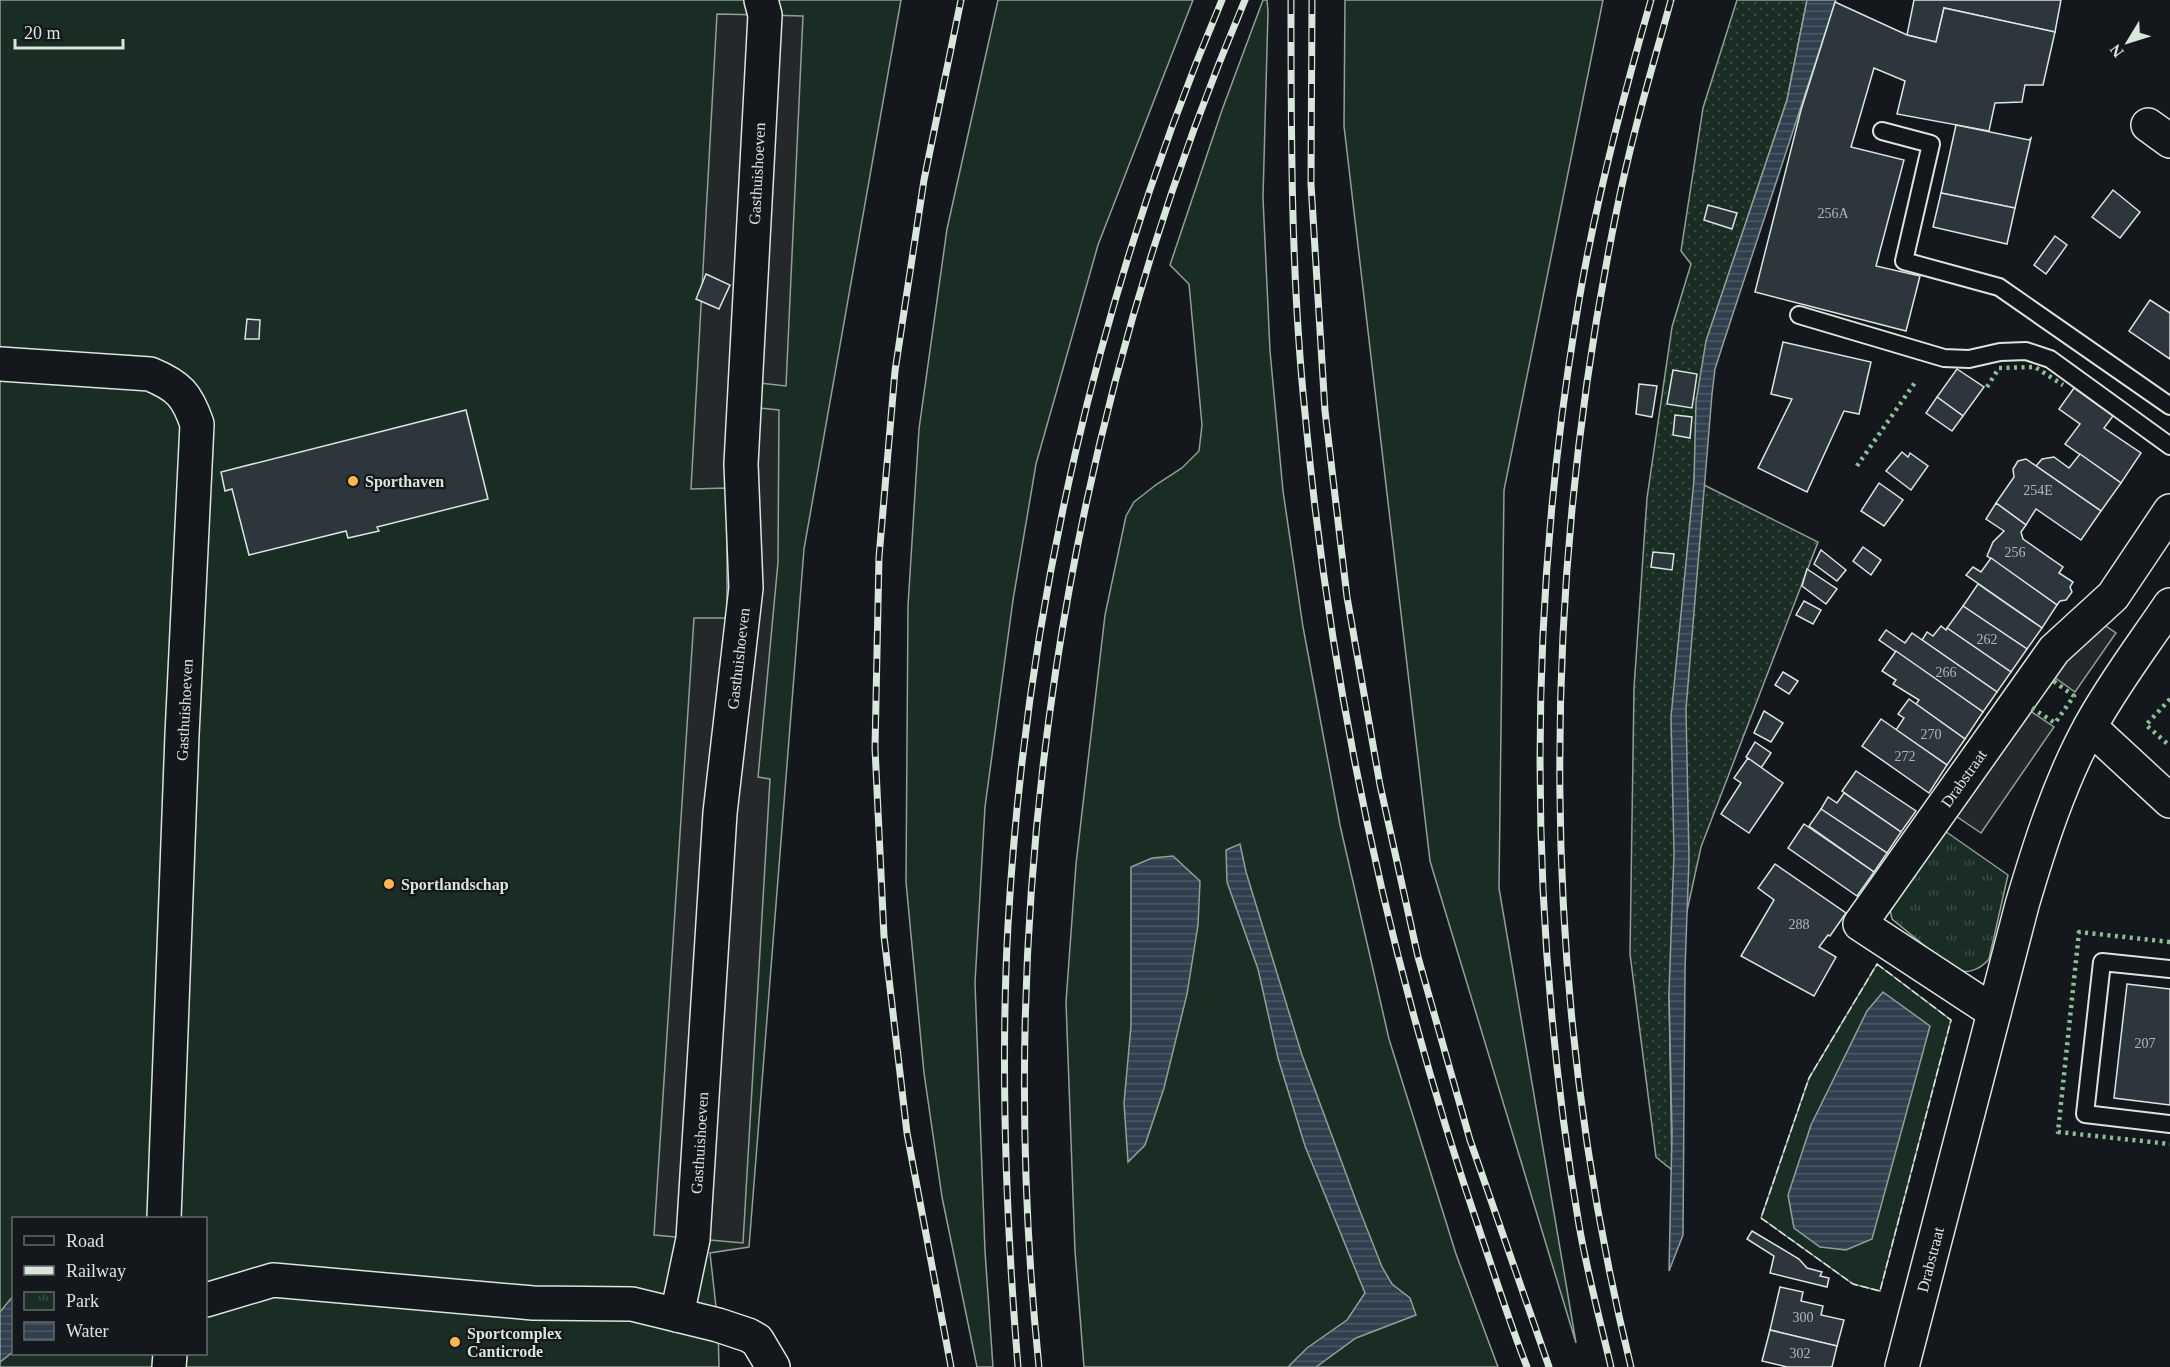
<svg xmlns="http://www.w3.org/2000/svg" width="2170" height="1367" font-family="'Times New Roman',serif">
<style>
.grass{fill:#1a2d24;stroke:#939e99;stroke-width:1.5;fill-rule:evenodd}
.park{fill:url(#park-tufts);stroke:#939e99;stroke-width:1.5}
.garden{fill:url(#garden-dots);stroke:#939e99;stroke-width:1.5}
.parking{fill:#24282b;stroke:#939e99;stroke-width:1.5}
.water{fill:url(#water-rules);stroke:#939e99;stroke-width:1.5}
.building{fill:#2c363c;stroke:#d8e6dc;stroke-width:1.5}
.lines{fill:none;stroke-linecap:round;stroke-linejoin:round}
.service-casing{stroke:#d8e6dc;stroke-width:20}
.minor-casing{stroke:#d8e6dc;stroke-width:36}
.service{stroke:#14181c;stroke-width:16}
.minor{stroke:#14181c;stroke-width:33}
.rail-casing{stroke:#d8e6dc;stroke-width:7}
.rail{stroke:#14181c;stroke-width:4.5;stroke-dasharray:14;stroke-linecap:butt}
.hedge{stroke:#8ac095;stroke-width:4.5;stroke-dasharray:3 4.5;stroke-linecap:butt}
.fence{stroke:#d8e6dc;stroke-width:1.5;stroke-dasharray:8 3;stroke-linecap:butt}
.poi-dot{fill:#ffb74d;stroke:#14181c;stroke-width:2}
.labels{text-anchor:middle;stroke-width:4.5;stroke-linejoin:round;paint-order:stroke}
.number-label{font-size:14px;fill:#adbab4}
.street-label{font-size:16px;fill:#d8e6dc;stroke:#14181c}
.poi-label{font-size:16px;font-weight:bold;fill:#d8e6dc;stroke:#14181c;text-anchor:start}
</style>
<defs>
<pattern id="park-tufts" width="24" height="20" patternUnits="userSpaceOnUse" patternTransform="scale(1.5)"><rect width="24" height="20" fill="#1a2d24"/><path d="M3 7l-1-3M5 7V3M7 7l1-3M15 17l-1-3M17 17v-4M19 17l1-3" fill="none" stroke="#3b4b43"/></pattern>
<pattern id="garden-dots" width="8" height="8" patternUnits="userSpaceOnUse" patternTransform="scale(1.5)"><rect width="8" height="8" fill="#1a2d24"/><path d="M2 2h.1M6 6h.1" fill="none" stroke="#3b4b43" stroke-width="1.8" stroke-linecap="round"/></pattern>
<pattern id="water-rules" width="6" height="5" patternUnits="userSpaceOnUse" patternTransform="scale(1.5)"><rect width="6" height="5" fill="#2f3f4d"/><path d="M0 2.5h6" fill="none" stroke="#4c5b66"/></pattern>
</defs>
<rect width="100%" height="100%" fill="#14181c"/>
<!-- grass -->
<g class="grass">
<path d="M0,0H901L804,549L749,1247L710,1253L718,1325L719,1367H0ZM14,1218H206V1354H14Z"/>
<path d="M998,0H1193L1098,245L1036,464L1013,600L985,807L975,983L985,1251L993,1367H977L942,1197L924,1073L906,882L908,606L919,429L947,229Z"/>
<path d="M1263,0H1267L1268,12L1263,198L1270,351L1283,491L1303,627L1340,825L1389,1039L1456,1254L1498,1367H1084L1075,1251L1066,1002L1076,864L1105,615L1126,516L1134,502L1157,484L1182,468L1199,451L1202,425L1189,284L1170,265L1222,110Z"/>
<path d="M1345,0H1603L1504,490L1499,888L1576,1343L1430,861L1344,126Z"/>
<path d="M1877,964L1951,1020L1880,1291L1853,1284L1761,1218L1809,1078Z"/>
</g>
<!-- park -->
<path class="park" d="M1942,829L2008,875L1989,959C1980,970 1966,975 1953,969L1892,919L1889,905Z"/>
<!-- garden -->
<path class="garden" d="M1737,0H1807L1787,100L1706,342L1694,480L1818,542L1701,847L1669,993L1672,1170L1656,1157L1630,954L1634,688L1647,498L1672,327L1691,264L1681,251L1703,108Z"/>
<!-- parking -->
<g class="parking">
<path d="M717,14L803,16L786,386L760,383V408L779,410L778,562L758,777L770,779L743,1243L654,1235L694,618H727V488L691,489Z"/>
<path d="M2094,618L2116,633L2075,692L2054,677Z"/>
<path d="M2029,710L2054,727L1981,833L1956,816Z"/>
</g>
<!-- water -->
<g class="water">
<path d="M1807,0H1836L1723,344L1715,369L1712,394L1686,709L1689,859L1685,969L1683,1235L1669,1271L1672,1133L1669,993L1674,853L1671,717L1694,480L1696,402L1706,341L1787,100Z"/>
<path d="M1240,844L1246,872L1302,1055L1358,1206L1382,1267L1392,1284L1410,1298L1416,1315L1356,1338L1316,1367H1288L1307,1348L1347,1320L1365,1293L1305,1146L1278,1058L1258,969L1227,882L1226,850Z"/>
<path d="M1173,856L1200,881L1198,925L1187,994L1164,1088L1145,1145L1128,1162L1124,1103L1131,1026V867L1152,858Z"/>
<path d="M1883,992L1930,1026L1872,1239L1846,1250L1820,1247L1794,1228L1788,1195L1811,1125L1867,1011Z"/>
<path d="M13,1296V1352L0,1362V1312Z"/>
</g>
<!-- building -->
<g class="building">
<path d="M1914,0H2061L2055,32L1944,8L1936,42L1907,35Z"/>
<path d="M1835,2L1907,35L1936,42L1944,8L2055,32L2043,85H2025L2022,102L1995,103L1989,131L1897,114L1905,81L1874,68L1851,147L1904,160L1876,266L1920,276L1906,331L1755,292L1801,110Z"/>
<path d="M1956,125L2029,140L2031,138L2015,208L1941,193Z"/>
<path d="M2113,190L2140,212L2120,238L2092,217Z"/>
<path d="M1941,193L2015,208L2007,244L1933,227Z"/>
<path d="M1708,205L1737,213L1732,229L1704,220Z"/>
<path d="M2055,236L2067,245L2046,274L2034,265Z"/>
<path d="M706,274L730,285L719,309L696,299Z"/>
<path d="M2150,300L2170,313V359L2129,331Z"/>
<path d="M247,319L260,320L259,339H245Z"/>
<path d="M1783,342L1871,362L1859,414L1844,411L1807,492L1758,468L1792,399L1771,394Z"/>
<path d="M1957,369L1984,387L1963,416L1937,397Z"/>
<path d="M1673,370L1697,374L1692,408L1667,404Z"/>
<path d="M1639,384L1657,386L1652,417L1636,414Z"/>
<path d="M2074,388L2113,416L2104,428L2141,453L2121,483L2065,444L2080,424L2059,409Z"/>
<path d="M1937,397L1963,416L1952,431L1926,413Z"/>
<path d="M466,410L488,499L377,527L379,531L348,538L346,531L249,555L232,489L225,491L221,472Z"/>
<path d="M1675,415L1692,417L1690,438L1673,435Z"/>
<path d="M1902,452L1908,457L1910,453L1928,466L1911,490L1886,471Z"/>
<path d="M2080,454L2121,483L2101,511L2036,466L2042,459L2054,457L2069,468Z"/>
<path d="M2026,459L2101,511L2081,540L2036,509L2026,525L1996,503L2014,477L2013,469L2018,461Z"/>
<path d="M1879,483L1903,500L1884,526L1861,511Z"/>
<path d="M1996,503L2026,525L2021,532L2023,539L2063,567L2059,573L2073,582L2070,587L2072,592L2066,600L2060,601L2057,605L1987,556L1993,542L2004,531L1986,519Z"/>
<path d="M1863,547L1881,560L1871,575L1853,561Z"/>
<path d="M1821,550L1846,570L1837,581L1814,564Z"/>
<path d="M1653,552L1674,554L1672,570L1651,567Z"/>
<path d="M1991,558L2057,605L2042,628L1966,575L1973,567L1981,572Z"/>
<path d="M1807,569L1837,589L1826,604L1802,586Z"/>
<path d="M1978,584L2042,628L2027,649L1963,606Z"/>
<path d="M1804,601L1821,610L1813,624L1796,615Z"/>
<path d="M1963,606L2027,649L2011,672L1947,628Z"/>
<path d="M1941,626L1946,630L1947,628L2011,672L1997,692L1922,640L1927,632L1933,636Z"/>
<path d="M1886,630L1905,643L1912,633L1997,692L1983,712L1879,640Z"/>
<path d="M1896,651L1983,712L1965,739L1916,704L1919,700L1893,684L1896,680L1882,671Z"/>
<path d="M1783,672L1798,681L1789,694L1775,685Z"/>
<path d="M1909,699L1965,739L1947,765L1896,730L1904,718L1898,714Z"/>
<path d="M1764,711L1783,723L1771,742L1754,733Z"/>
<path d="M1881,719L1947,765L1929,793L1862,746Z"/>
<path d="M1755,742L1771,753L1761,768L1746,757Z"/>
<path d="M1748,758L1783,783L1749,833L1721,814L1741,783L1734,778Z"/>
<path d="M1856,771L1916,811L1901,832L1842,791Z"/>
<path d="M1844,793L1901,832L1887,853L1821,809L1828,797L1837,803Z"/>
<path d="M1821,809L1887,853L1874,872L1809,826Z"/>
<path d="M1804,824L1874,872L1857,896L1788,848Z"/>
<path d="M1775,864L1846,913L1830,936L1828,935L1819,947L1836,957L1814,996L1741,956L1774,900L1758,888Z"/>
<path d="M2127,984L2170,989V1105L2114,1098Z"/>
<path d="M1752,1231L1799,1259L1807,1268L1822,1272L1820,1276L1829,1278L1827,1287L1770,1273L1774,1256L1747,1239Z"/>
<path d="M1780,1287L1803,1292L1801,1301L1823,1306L1821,1315L1844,1320L1837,1346L1770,1330Z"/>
<path d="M1770,1330L1837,1346L1832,1367H1787L1762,1361Z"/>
</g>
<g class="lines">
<defs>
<g id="service">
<path d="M1882,131L1931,144L1904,261L1999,287L2170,406"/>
<path d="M1799,315L1944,358L1969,359L2000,352L2026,351L2050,359L2170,446"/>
<path d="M2170,969L2102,962L2085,1114L2170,1124"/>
</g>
<g id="minor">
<path d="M2148,125L2170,141"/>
<path d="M0,364L150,374C179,386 187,395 197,424L182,735L164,1218"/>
<path d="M2090,727L2170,801"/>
<path id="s1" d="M1994,1012L1860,924L2054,650L2113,596L2170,511"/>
<path d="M206,1300L273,1280L533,1303L632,1304L718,1325L748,1335L757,1340L773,1367"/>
<path id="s2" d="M677,1315L693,1239L720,813L746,588L741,464L765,15L761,0"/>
<path d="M169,1367L170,1354"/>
<path id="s3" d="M1902,1367L2022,905C2040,844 2060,781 2091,725C2114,683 2143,645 2170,605"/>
</g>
</defs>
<!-- service casing -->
<use href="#service" class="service-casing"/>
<!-- minor casing -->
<use href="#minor" class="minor-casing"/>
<!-- service -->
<use href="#service" class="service"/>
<!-- minor -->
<use href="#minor" class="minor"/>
<defs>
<g id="rail">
<path d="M1291,0C1291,138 1291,276 1305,413C1331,693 1390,969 1481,1235C1496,1279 1510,1324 1527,1367"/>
<path d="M1312,0L1311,184L1325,411L1347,597L1380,785L1418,957L1470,1140L1549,1367"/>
<path d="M951,1367L907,1133L884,936L875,748L879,557L895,371L924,180L961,0"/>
<path d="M1018,1367C1006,1220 1000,1073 1008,925C1026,608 1098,293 1222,0"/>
<path d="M1039,1367C991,903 1063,430 1245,0"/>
<path d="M1611,1367C1600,1320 1587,1272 1579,1225C1529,926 1527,623 1575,325C1592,215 1620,107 1651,0"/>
<path d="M1631,1367C1538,989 1539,590 1617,209C1631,138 1652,69 1671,0"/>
</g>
</defs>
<!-- rail casing -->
<use href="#rail" class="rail-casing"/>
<!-- rail -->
<use href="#rail" class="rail"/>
<!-- hedge -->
<g class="hedge">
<path d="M1987,387L1999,368L2035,367L2063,385"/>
<path d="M1857,466L1916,381"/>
<path d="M2170,699L2146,725L2170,746"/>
<path d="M2032,708L2055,723L2074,696L2052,680"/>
<path d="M2170,942L2079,932L2058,1132L2170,1144"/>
</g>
<!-- fence -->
<path class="fence" d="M1877,964L1951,1020L1880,1291L1853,1284L1761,1218L1809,1078Z"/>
</g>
<!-- markers -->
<g class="poi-dot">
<circle cx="353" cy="481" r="6"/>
<circle cx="389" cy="884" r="6"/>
<circle cx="455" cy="1342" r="6"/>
</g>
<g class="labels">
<!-- number labels -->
<g class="number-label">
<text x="1833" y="218">256A</text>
<text x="2038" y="495">254E</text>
<text x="2015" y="557">256</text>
<text x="1987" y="644">262</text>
<text x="1946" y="677">266</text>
<text x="1931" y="739">270</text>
<text x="1905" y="761">272</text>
<text x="1799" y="929">288</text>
<text x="2145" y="1048">207</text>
<text x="1803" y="1322">300</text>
<text x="1800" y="1358">302</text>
</g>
<!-- street labels -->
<g class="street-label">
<text dy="6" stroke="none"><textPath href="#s2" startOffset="1146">Gasthuishoeven</textPath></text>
<text dy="6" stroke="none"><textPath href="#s2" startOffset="660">Gasthuishoeven</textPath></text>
<text transform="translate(184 710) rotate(-87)" y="6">Gasthuishoeven</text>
<text dy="6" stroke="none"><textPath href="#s1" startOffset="339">Drabstraat</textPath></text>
<text dy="6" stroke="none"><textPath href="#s2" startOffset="174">Gasthuishoeven</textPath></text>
<text dy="6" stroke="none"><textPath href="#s3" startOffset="111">Drabstraat</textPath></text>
</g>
<!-- poi labels -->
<g class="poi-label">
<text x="365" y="487">Sporthaven</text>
<text x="401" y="890">Sportlandschap</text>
<text x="467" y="1339">Sportcomplex<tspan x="467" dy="18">Canticrode</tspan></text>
</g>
</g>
<!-- legend -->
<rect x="12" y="1217" width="195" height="138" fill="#14181c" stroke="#626a69" stroke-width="1.5"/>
<rect x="24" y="1236" width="30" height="9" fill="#14181c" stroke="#626a69" stroke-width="1.5"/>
<text x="66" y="1247" font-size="18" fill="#d8e6dc">Road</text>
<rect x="24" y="1266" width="30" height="9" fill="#d8e6dc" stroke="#626a69" stroke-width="1.5"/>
<text x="66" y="1277" font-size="18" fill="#d8e6dc">Railway</text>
<rect x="24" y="1292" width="30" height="18" fill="url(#park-tufts)" stroke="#626a69" stroke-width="1.5"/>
<text x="66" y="1307" font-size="18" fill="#d8e6dc">Park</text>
<rect x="24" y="1322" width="30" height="18" fill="url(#water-rules)" stroke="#626a69" stroke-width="1.5"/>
<text x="66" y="1337" font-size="18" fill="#d8e6dc">Water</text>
<!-- north arrow -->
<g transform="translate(2128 42) rotate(232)" stroke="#14181c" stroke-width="4.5" paint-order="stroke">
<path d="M0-4.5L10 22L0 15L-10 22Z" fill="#d8e6dc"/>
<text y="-9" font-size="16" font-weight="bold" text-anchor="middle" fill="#d8e6dc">N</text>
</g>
<!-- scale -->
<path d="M15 39v9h108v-9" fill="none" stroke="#d8e6dc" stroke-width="3"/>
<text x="24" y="39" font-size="18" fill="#d8e6dc" stroke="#14181c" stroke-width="4.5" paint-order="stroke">20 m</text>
</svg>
